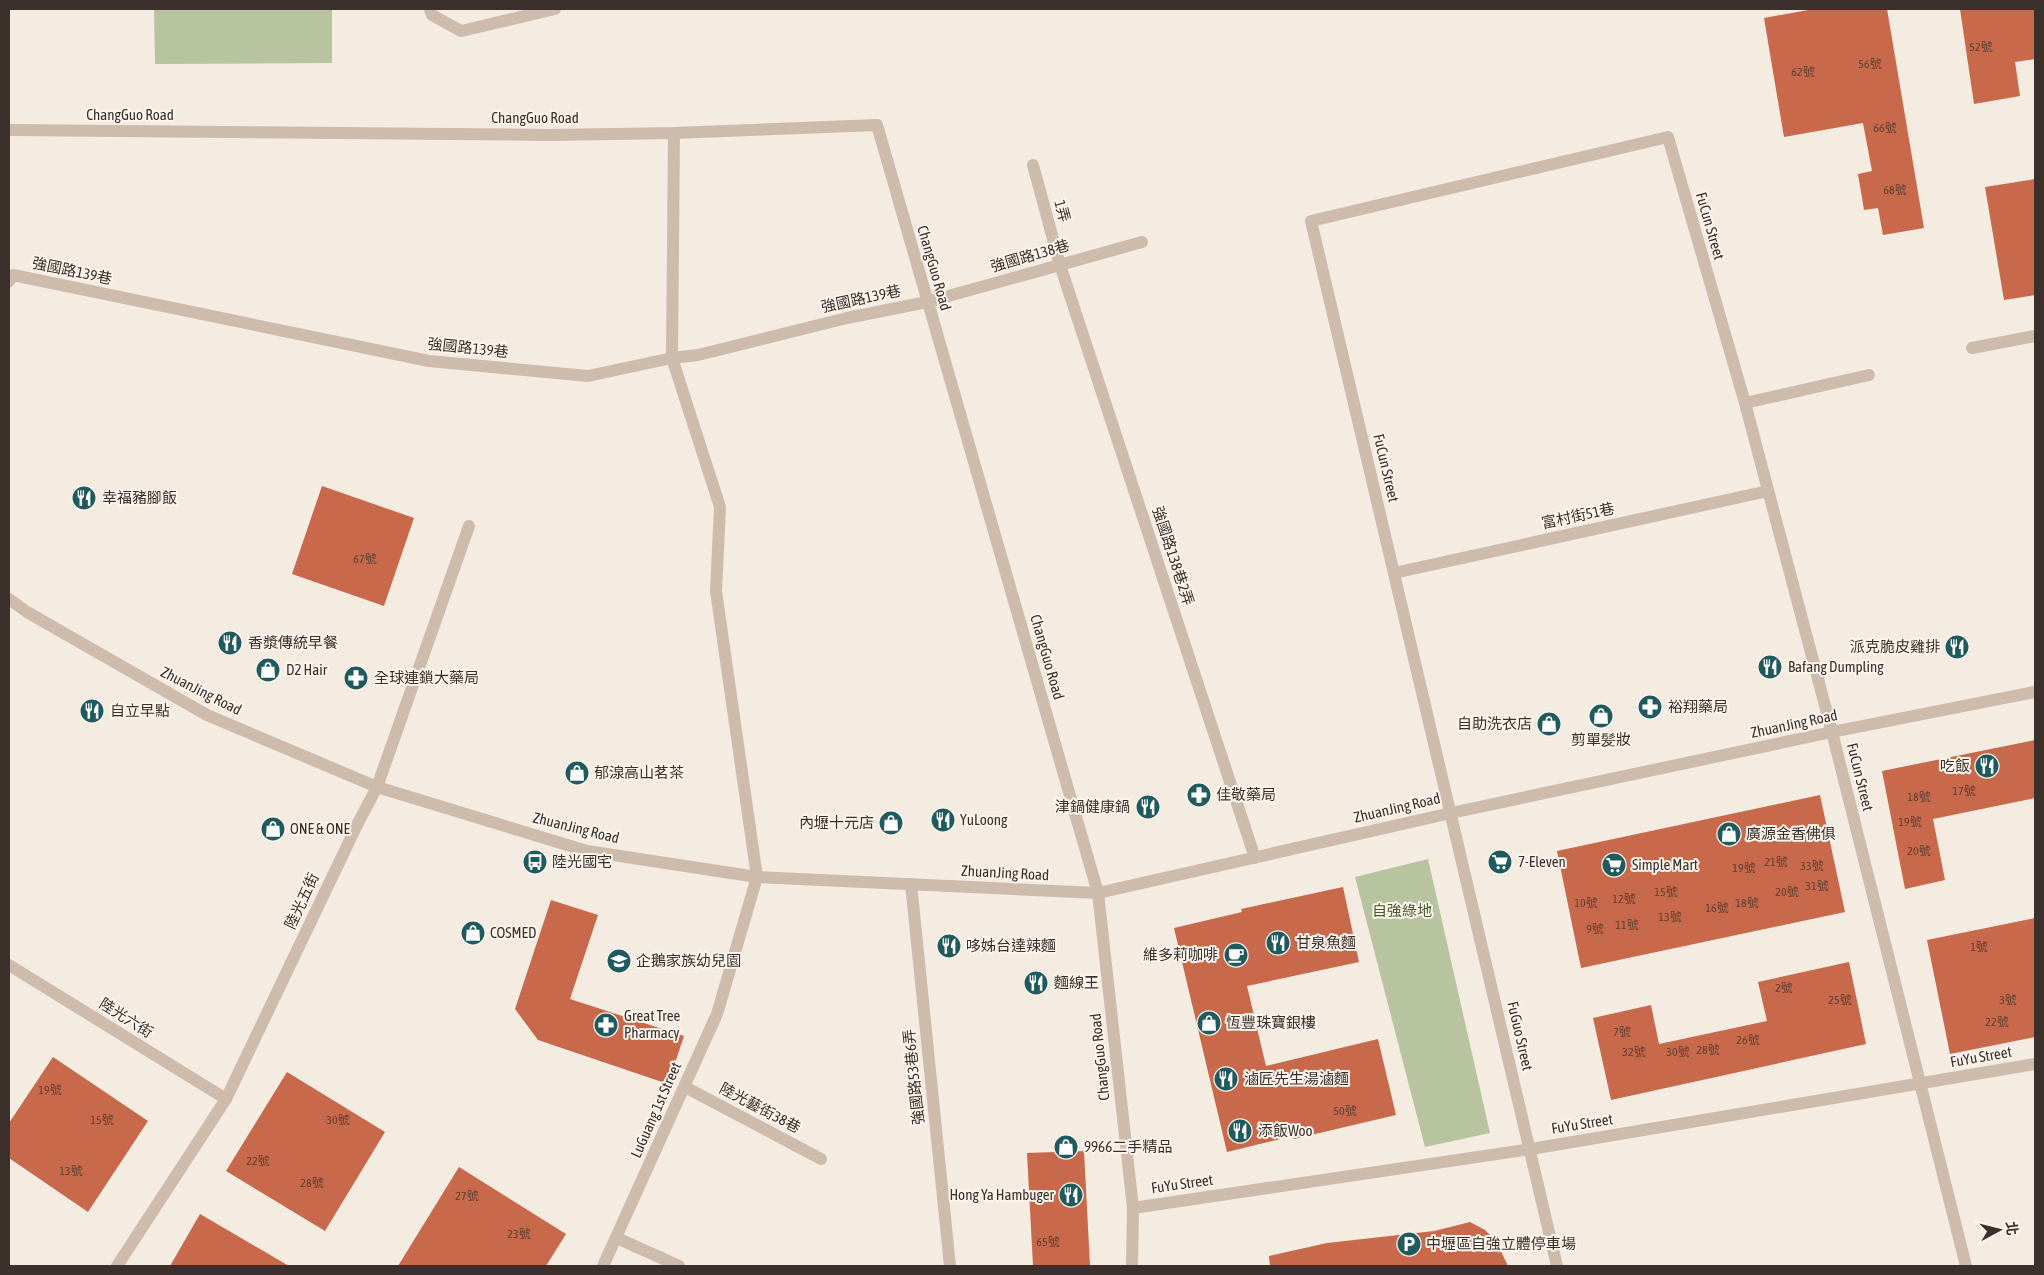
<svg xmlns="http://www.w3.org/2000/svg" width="2044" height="1275" font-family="'Asap Condensed','Noto Sans TC',sans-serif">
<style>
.green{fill:#b8c4a0}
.building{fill:#c8694b}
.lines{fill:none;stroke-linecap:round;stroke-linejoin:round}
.lane{stroke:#cdbbac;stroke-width:12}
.street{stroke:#cdbbac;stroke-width:12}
.labels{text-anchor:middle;stroke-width:4;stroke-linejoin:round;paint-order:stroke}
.number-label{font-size:12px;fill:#5e3e33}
.street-label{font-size:15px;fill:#3b302b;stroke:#fbf5ee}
.poi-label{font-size:15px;fill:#3b302b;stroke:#fbf5ee;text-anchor:start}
.park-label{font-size:15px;fill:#4a5a2e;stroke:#fbf5ee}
</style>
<rect width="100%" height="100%" fill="#f4ebe1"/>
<!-- green -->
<g class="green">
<path d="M154,9H332V63L155,64Z"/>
<path d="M1428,859L1490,1133L1425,1147L1355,877Z"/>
</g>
<!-- building -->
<g class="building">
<path d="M1814,9H1887L1924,228L1883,235L1878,208L1864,210L1858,174L1872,171L1863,123L1784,137L1764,18Z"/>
<path d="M1960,9H2035V59L2015,62L2020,96L1974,104Z"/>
<path d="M2035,179V295L2004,300L1985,187Z"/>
<path d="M322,486L414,518L384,606L292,574Z"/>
<path d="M2035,740V798L1933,819L1945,880L1905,889L1882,771Z"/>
<path d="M1820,795L1845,912L1581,968L1557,851Z"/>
<path d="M1343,887L1359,962L1247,986L1266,1066L1378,1039L1396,1115L1294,1139L1293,1136L1227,1152L1174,928L1242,912L1241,909Z"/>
<path d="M551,900L598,915L570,999L684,1036L668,1084L538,1040L515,1009Z"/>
<path d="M2035,918V1037L1950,1054L1927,940Z"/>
<path d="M1849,962L1866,1044L1611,1100L1593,1018L1651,1005L1659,1044L1767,1021L1758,982Z"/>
<path d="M53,1057L148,1121L88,1212L9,1158V1123Z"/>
<path d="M287,1072L385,1132L325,1231L226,1171Z"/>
<path d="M1084,1151L1090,1266H1033L1027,1153Z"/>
<path d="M459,1167L566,1234L546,1266H398Z"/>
<path d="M200,1214L289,1266H170Z"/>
<path d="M1470,1222L1485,1230L1496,1241L1508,1266H1270L1269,1256L1327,1243L1434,1231Z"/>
</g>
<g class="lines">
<!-- lane -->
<g class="lane">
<path d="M430,9L432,15L461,31L555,9"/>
<path d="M674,133L672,358L720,507L716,591L757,877"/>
<path d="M1033,165L1060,265L1255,858"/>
<path d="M9,281L13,275L429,361L588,376L672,358L698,355L847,318L927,302L1142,242"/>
<path d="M1972,348L2035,336"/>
<path d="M1745,403L1869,375"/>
<path d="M911,884L950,1266"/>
<path d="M685,1087L821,1159"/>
<path d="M1133,1208L1531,1149L2035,1064"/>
<path d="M617,1238L679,1266"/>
<path d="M1557,1266L1311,221L1668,137L1745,403L1832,732L1966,1266"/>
</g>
<!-- street -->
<g class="street">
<path d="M9,130L551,135L674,133L877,125L1098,893L1133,1208L1132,1266"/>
<path d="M1394,573L1768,491"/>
<path d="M9,599L27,612L207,715L377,787L587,851L757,877L1098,893L1451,813L1832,732L2035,692"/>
<path d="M9,965L226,1099"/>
<path d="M117,1266L226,1099L357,825L377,787L469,526"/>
<path d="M603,1266L717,1014L757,877"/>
</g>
</g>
<!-- icons -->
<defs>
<symbol id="restaurant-disc" viewBox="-11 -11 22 22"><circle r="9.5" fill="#1f5a5e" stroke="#fbf5ee"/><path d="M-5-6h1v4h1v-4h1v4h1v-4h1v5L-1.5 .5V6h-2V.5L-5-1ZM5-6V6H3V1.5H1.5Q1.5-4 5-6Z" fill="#fff"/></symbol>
<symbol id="shop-disc" viewBox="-11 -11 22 22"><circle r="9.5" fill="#1f5a5e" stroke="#fbf5ee"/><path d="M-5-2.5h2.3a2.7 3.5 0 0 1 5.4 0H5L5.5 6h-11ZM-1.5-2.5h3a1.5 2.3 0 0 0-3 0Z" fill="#fff"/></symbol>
<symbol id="pharmacy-disc" viewBox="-11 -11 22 22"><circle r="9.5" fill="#1f5a5e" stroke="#fbf5ee"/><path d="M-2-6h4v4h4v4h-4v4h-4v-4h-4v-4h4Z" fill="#fff"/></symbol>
<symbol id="bus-disc" viewBox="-11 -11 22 22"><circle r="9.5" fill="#1f5a5e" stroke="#fbf5ee"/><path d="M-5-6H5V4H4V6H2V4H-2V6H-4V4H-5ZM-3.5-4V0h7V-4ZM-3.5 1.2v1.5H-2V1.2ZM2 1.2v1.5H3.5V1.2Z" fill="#fff"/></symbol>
<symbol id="supermarket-disc" viewBox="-11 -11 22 22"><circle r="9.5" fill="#1f5a5e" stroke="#fbf5ee"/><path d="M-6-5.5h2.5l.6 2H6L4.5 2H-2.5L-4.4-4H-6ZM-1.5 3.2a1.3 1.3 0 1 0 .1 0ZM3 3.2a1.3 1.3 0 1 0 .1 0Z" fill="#fff"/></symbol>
<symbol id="cafe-disc" viewBox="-11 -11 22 22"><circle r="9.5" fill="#1f5a5e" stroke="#fbf5ee"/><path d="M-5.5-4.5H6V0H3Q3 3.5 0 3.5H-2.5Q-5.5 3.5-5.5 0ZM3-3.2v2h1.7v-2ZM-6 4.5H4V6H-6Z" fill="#fff"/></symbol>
<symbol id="school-disc" viewBox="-11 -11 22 22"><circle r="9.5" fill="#1f5a5e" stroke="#fbf5ee"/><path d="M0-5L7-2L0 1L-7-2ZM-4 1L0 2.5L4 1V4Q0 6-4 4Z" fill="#fff"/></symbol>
<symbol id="parking-disc" viewBox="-11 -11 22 22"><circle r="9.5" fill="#1f5a5e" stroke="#fbf5ee"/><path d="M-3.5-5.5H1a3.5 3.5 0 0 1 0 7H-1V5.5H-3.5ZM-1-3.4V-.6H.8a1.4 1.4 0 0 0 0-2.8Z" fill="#fff"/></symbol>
</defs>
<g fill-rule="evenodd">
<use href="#restaurant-disc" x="70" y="484" width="28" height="28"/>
<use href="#restaurant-disc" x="216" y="629" width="28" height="28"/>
<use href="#restaurant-disc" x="1943" y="633" width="28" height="28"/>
<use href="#restaurant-disc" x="1756" y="653" width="28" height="28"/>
<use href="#shop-disc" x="254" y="656" width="28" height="28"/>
<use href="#pharmacy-disc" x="342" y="664" width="28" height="28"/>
<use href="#pharmacy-disc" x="1636" y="693" width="28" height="28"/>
<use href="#restaurant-disc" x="78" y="697" width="28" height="28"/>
<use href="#shop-disc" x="1587" y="702" width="28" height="28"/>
<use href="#shop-disc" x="1535" y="710" width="28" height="28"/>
<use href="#restaurant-disc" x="1973" y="752" width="28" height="28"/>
<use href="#shop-disc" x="563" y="759" width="28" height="28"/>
<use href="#pharmacy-disc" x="1185" y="781" width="28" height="28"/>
<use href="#restaurant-disc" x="1134" y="793" width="28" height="28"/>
<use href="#restaurant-disc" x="929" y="806" width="28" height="28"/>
<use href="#shop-disc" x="877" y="809" width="28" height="28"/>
<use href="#shop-disc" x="259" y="815" width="28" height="28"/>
<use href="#shop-disc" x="1715" y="820" width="28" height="28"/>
<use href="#bus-disc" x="521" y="848" width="28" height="28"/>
<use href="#supermarket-disc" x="1486" y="848" width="28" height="28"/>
<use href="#supermarket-disc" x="1600" y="851" width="28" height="28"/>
<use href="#shop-disc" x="459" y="919" width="28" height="28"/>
<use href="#restaurant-disc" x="1264" y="929" width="28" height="28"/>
<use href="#restaurant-disc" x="935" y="932" width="28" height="28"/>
<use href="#cafe-disc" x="1222" y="941" width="28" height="28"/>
<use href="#school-disc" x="605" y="947" width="28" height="28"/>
<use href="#restaurant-disc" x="1022" y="969" width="28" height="28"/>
<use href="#shop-disc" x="1195" y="1009" width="28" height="28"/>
<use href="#pharmacy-disc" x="592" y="1011" width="28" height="28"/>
<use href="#restaurant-disc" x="1212" y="1065" width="28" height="28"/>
<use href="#restaurant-disc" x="1226" y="1117" width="28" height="28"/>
<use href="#shop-disc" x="1052" y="1133" width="28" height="28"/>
<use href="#restaurant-disc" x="1057" y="1181" width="28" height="28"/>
<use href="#parking-disc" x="1395" y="1230" width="28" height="28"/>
</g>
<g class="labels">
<!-- number labels -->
<g class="number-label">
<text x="1981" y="51">52號</text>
<text x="1870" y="68">56號</text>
<text x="1803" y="76">62號</text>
<text x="1885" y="132">66號</text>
<text x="1895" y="194">68號</text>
<text x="365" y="563">67號</text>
<text x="1964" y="795">17號</text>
<text x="1919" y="801">18號</text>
<text x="1910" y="826">19號</text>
<text x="1919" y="855">20號</text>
<text x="1776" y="866">21號</text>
<text x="1812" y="870">33號</text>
<text x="1744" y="872">19號</text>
<text x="1817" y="890">31號</text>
<text x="1666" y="896">15號</text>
<text x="1787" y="896">20號</text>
<text x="1624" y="903">12號</text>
<text x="1586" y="907">10號</text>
<text x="1747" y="907">18號</text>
<text x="1717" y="912">16號</text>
<text x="1670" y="921">13號</text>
<text x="1627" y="929">11號</text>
<text x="1595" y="933">9號</text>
<text x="1979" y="951">1號</text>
<text x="1784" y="992">2號</text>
<text x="1840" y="1004">25號</text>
<text x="2008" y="1004">3號</text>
<text x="1997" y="1026">22號</text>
<text x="1622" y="1036">7號</text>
<text x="1748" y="1044">26號</text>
<text x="1708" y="1054">28號</text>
<text x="1634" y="1056">32號</text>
<text x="1678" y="1056">30號</text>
<text x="50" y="1094">19號</text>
<text x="1345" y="1115">50號</text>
<text x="102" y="1124">15號</text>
<text x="338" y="1124">30號</text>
<text x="258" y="1165">22號</text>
<text x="71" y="1175">13號</text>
<text x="312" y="1187">28號</text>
<text x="467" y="1200">27號</text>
<text x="519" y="1238">23號</text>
<text x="1048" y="1246">65號</text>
</g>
<!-- street labels -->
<g class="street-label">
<text x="130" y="120">ChangGuo Road</text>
<text x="535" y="123">ChangGuo Road</text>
<text transform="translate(1062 211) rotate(75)" y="5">1弄</text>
<text transform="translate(1710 226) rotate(74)" y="5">FuCun Street</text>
<text transform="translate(1030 256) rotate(-16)" y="5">強國路138巷</text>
<text transform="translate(934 268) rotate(74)" y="5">ChangGuo Road</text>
<text transform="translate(72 271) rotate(12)" y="5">強國路139巷</text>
<text transform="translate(861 299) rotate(-12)" y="5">強國路139巷</text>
<text transform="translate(468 348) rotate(6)" y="5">強國路139巷</text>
<text transform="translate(1386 468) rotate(77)" y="5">FuCun Street</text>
<text transform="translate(1578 516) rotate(-12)" y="5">富村街51巷</text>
<text transform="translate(1173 556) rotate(72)" y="5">強國路138巷2弄</text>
<text transform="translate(1047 657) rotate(74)" y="5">ChangGuo Road</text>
<text transform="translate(201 691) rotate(27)" y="5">ZhuanJing Road</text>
<text transform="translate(1794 724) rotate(-12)" y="5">ZhuanJing Road</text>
<text transform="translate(1860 777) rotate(76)" y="5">FuCun Street</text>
<text transform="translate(1397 808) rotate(-13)" y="5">ZhuanJing Road</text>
<text transform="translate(576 828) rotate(14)" y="5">ZhuanJing Road</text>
<text transform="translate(1005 873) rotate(3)" y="5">ZhuanJing Road</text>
<text transform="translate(302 901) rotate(-65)" y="5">陸光五街</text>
<text transform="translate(126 1018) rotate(32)" y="5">陸光六街</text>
<text transform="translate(1520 1036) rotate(77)" y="5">FuGuo Street</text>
<text transform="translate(1100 1057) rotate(-96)" y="5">ChangGuo Road</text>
<text transform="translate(1981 1057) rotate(-10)" y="5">FuYu Street</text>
<text transform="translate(914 1077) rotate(-96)" y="5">強國路53巷6弄</text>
<text transform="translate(760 1108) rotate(28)" y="5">陸光藝街38巷</text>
<text transform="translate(656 1110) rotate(-66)" y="5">LuGuang 1st Street</text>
<text transform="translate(1582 1124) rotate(-9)" y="5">FuYu Street</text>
<text transform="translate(1182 1184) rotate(-8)" y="5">FuYu Street</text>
</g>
<!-- poi labels -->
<g class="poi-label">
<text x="102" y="503">幸福豬腳飯</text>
<text x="248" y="648">香漿傳統早餐</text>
<text x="1940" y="652" text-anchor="end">派克脆皮雞排</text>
<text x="1788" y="672">Bafang Dumpling</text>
<text x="286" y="675">D2 Hair</text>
<text x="374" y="683">全球連鎖大藥局</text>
<text x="1668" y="712">裕翔藥局</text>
<text x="110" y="716">自立早點</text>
<text x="1532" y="729" text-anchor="end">自助洗衣店</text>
<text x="1601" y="745" text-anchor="middle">剪單髪妝</text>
<text x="1970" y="771" text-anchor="end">吃飯</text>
<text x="594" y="778">郁湶高山茗茶</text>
<text x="1216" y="800">佳敬藥局</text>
<text x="1130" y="812" text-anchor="end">津鍋健康鍋</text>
<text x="960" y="825">YuLoong</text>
<text x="874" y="828" text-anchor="end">內壢十元店</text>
<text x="290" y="834">ONE &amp; ONE</text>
<text x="1746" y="839">廣源金香佛俱</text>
<text x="552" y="867">陸光國宅</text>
<text x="1518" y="867">7-Eleven</text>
<text x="1632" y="870">Simple Mart</text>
<text x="490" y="938">COSMED</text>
<text x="1296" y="948">甘泉魚麵</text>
<text x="966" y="951">哆姊台達辣麵</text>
<text x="1218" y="960" text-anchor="end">維多莉咖啡</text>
<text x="636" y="966">企鵝家族幼兒園</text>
<text x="1054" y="988">麵線王</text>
<text x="624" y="1021">Great Tree<tspan x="624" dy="17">Pharmacy</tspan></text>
<text x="1226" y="1028">恆豐珠寶銀樓</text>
<text x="1244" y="1084">滷匠先生湯滷麵</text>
<text x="1258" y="1136">添飯Woo</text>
<text x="1084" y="1152">9966二手精品</text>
<text x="1054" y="1200" text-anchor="end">Hong Ya Hambuger</text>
<text x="1426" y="1249">中壢區自強立體停車場</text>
</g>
<!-- park labels -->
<g class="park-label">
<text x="1402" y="916">自強綠地</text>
</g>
</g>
<!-- border -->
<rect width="2044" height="1275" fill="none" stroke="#3b302b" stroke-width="20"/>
<!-- north arrow -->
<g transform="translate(1999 1230) rotate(83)" stroke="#fbf5ee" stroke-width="4" paint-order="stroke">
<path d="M0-4L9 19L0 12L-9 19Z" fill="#3b302b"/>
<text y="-8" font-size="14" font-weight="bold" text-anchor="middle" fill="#3b302b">北</text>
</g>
</svg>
